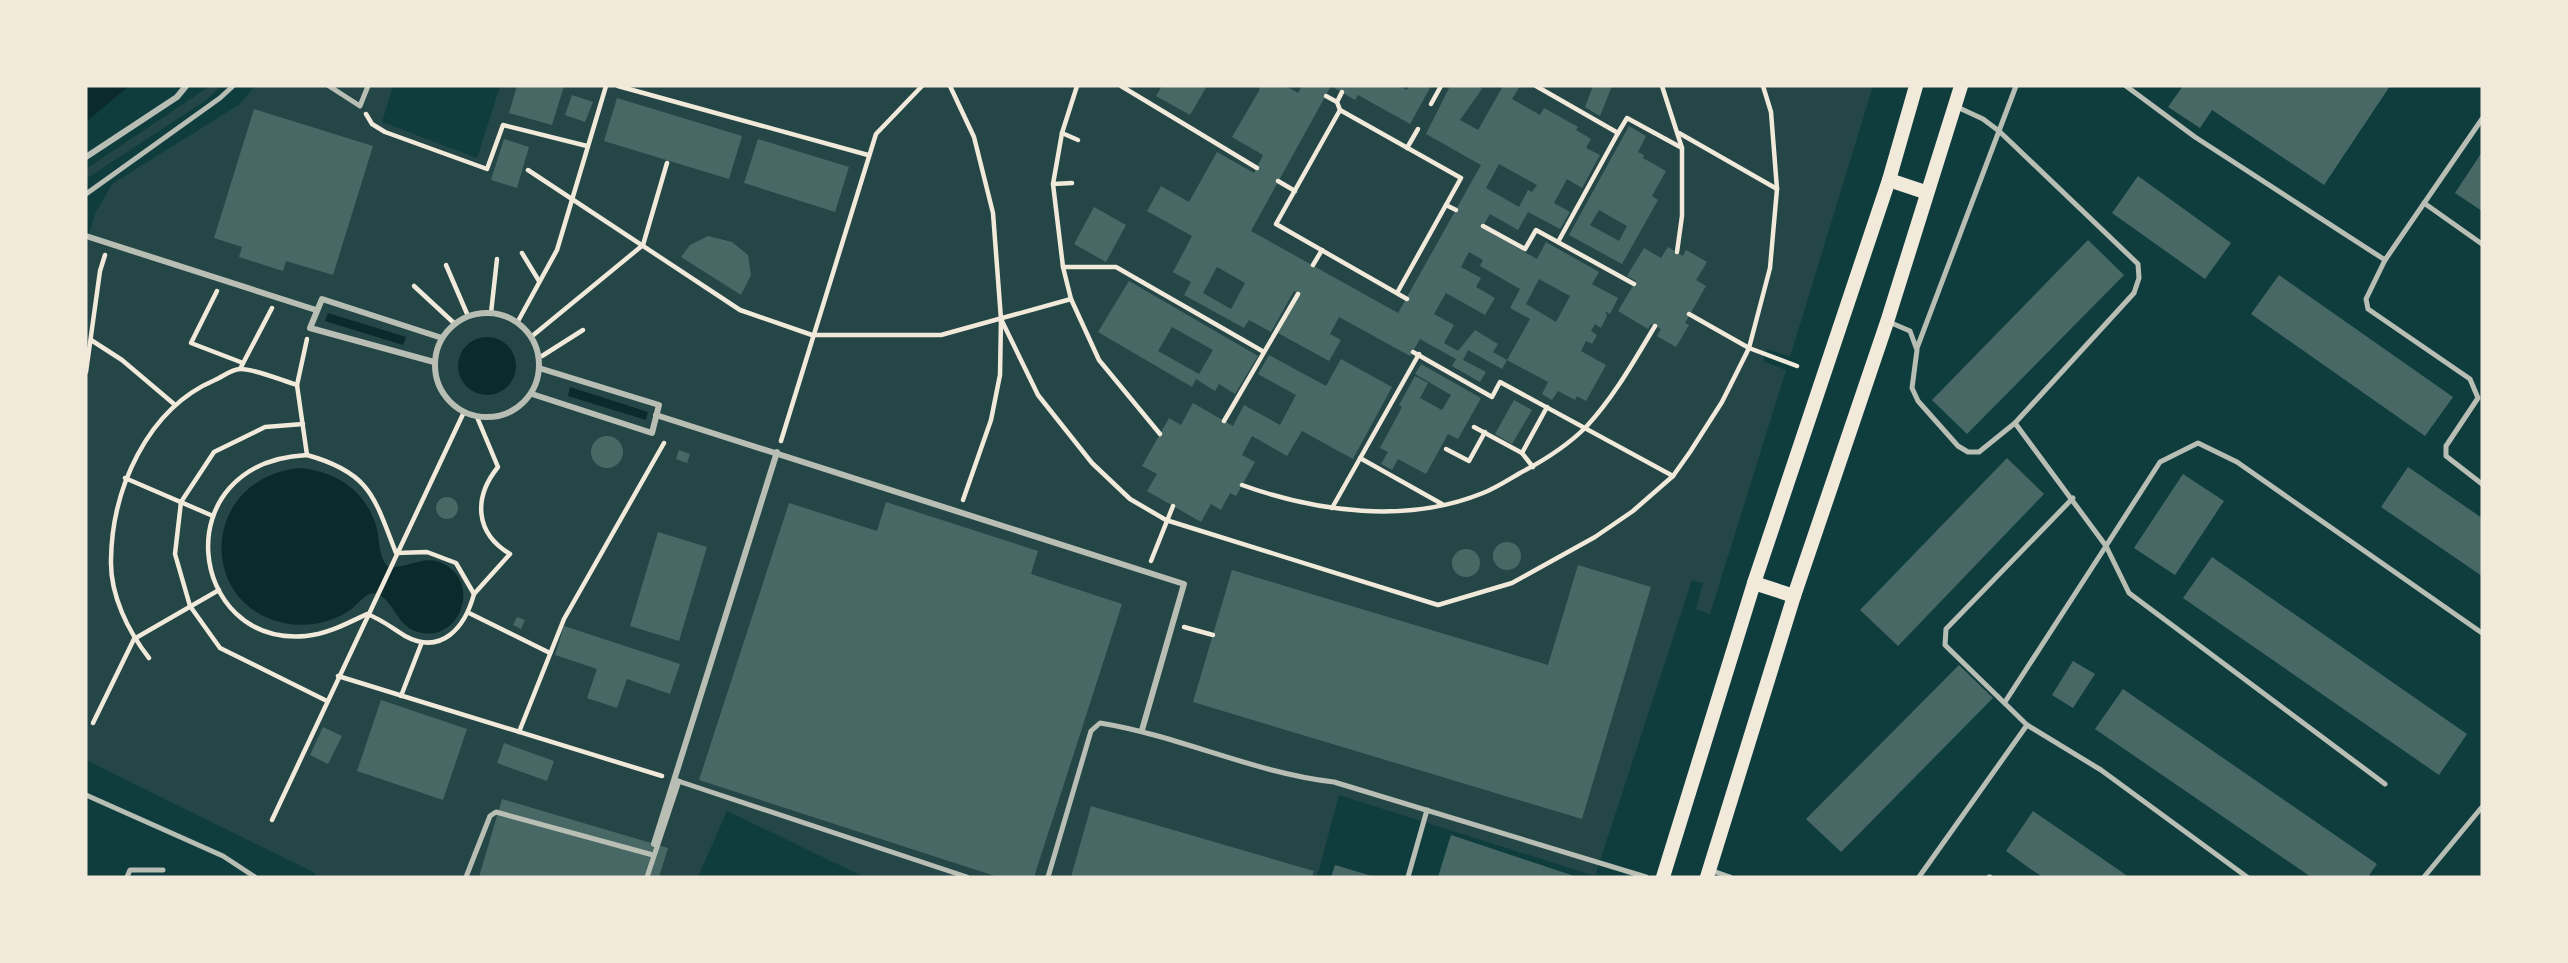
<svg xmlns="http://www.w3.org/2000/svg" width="2568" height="963" font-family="'PT Sans',sans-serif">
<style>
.green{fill:#244646}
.water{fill:#0a2a2b}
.building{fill:#486865;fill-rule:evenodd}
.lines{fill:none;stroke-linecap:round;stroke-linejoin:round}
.path{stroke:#f1e9da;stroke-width:4.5}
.service{stroke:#b8beb3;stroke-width:5}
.pedestrian{stroke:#b8beb3;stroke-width:6}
.secondary{stroke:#f1e9da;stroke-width:14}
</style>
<rect width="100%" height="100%" fill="#0f3d3e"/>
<!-- green -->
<g class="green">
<path d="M210,86H221L206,100L86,179V169Z"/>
<path d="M255,86H393L382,122L477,158L500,86H1873L1790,357L1767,349L1763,361L1786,370L1710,614L1696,609L1703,583L1692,580L1595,876L1339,795L1317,877H864L727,811L698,877H317L315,873L86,760V245L95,214L112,184L240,104Z"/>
</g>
<!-- water -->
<g class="water">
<path d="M86,86H129L86,122Z"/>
<path d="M328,313L406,337L403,345L325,321Z"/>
<circle cx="487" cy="366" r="29"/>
<path d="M570,387L648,412L646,420L568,396Z"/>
<path d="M299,468C336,471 367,491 377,529C380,542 378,555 387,566C406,571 424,553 444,564C482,584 459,644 418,632C396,626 395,601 376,593C364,593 359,604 350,610C333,622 310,627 289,624C196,609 199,479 299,468Z"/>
</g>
<!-- building -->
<g class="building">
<path d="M517,86H564L552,125L509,113Z"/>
<path d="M1162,86H1207L1190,115L1156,96Z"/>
<path d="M1255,86H1286L1298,93L1302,86H1399L1407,90L1409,86H1431L1410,124L1358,95L1355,100L1331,86L1251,231L1398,313L1481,165L1426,134L1450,86H1479L1482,89L1460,120L1478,130L1503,86H1520L1512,99L1540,115L1544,108L1578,127L1576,130L1591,139L1586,148L1600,155L1582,188L1567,179L1554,203L1570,212L1560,229L1528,212L1518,230L1490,214L1482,228L1537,259L1546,242L1599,272L1592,284L1618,298L1610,314L1605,311L1607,316L1601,328L1595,324L1591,331L1597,335L1592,344L1586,341L1581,351L1606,365L1586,401L1577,396L1575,400L1558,391L1552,400L1542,394L1548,382L1507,360L1530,319L1510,308L1520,289L1480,266L1483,260L1469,252L1461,267L1481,278L1476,287L1495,298L1485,315L1446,293L1434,314L1454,325L1444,343L1458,351L1475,330L1498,344L1493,352L1507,360L1502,369L1468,350L1463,360L1486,372L1480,382L1452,366L1456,359L1420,339L1410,356L1339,317L1330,334L1341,340L1329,361L1278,333L1299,295L1294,291L1271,332L1249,320L1244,328L1184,295L1191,282L1173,272L1192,236L1147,211L1161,186L1189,202L1217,152L1254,173L1263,155L1232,137L1260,89ZM1499,164L1537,185L1532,192L1528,190L1519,207L1486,188ZM1217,267L1245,283L1231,309L1203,293ZM1539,279L1570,296L1556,322L1526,304Z"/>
<path d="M1593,86H1612L1600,116L1585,107Z"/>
<path d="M2183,86H2390L2324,185L2212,110L2200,128L2168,107Z"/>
<path d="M572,95L593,102L585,122L565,115Z"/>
<path d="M617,98L742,136L729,179L604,141Z"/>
<path d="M254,109L373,146L333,275L286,261L283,271L239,257L242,247L214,238Z"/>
<path d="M1629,126L1646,136L1638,152L1644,155L1643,158L1666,171L1652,196L1658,200L1622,264L1569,235ZM1599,210L1627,226L1619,241L1590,225Z"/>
<path d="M504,139L529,147L517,188L491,180Z"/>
<path d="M758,139L849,167L835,212L744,183Z"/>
<path d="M2482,152V211L2455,193Z"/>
<path d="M2138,176L2231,243L2205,279L2112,213Z"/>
<path d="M1094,207L1126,225L1106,262L1074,244Z"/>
<path d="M708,236L732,242L748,255L751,275L741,295L681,257L690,245Z"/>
<path d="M2088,240L2124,275L1967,434L1932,400Z"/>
<path d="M1668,247L1683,256L1686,250L1707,262L1696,280L1706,286L1685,323L1689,325L1676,347L1657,336L1661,329L1651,324L1648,329L1618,311L1636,281L1627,276L1644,248L1661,258Z"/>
<path d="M2279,275L2453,397L2425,436L2251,314Z"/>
<path d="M1129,281L1258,356L1235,394L1219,384L1215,391L1196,379L1192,387L1098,332ZM1172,327L1213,350L1199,374L1158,351Z"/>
<path d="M1269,355L1326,386L1341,359L1392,387L1353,459L1302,431L1287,456L1252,436L1242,455L1255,462L1236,496L1230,493L1221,510L1211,504L1201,522L1147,491L1157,474L1142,466L1169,418L1181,425L1193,403L1233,426L1244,405L1280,425L1296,395L1258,374Z"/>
<path d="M1421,364L1481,398L1458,439L1448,434L1426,474L1398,459L1392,470L1381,464L1388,452L1380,448L1402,407L1399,405L1415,376L1428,383L1420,398L1442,410L1451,395L1415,374Z"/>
<path d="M1514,400L1532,410L1512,444L1495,434Z"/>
<circle cx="607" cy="452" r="16"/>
<path d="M679,450L690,454L687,463L676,459Z"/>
<path d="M2007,458L2044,494L1898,646L1860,610Z"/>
<path d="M2408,467L2482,518V576L2381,507Z"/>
<path d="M2183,474L2224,501L2175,575L2134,548Z"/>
<circle cx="447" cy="508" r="11"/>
<path d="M886,502L1038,551L1031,574L1122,604L1034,877H998L699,780L789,503L877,531Z"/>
<path d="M658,532L707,547L679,641L630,626Z"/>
<circle cx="1507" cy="556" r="14"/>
<circle cx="1466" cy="563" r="14"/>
<path d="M2212,557L2467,734L2439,775L2183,598Z"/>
<path d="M1578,565L1651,587L1582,819L1193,702L1232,570L1548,665Z"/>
<path d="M517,617L525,620L521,629L513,625Z"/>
<path d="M564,626L680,664L670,694L627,679L617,708L587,698L597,669L555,655Z"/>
<path d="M2073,661L2095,674L2073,708L2052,695Z"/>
<path d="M1959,665L1993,698L1841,852L1806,819Z"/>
<path d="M2123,689L2377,864L2368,877H2311L2095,729Z"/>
<path d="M381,700L467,729L443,800L357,771Z"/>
<path d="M323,727L342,736L328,764L310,755Z"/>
<path d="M504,743L554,761L547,781L497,763Z"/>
<path d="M502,799L668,848L659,877H479Z"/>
<path d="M1091,806L1314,871L1312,877H1071Z"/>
<path d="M2033,811L2129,877H2043L2029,868L2006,851Z"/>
<path d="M1451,835L1577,877H1438Z"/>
<path d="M1335,865L1375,877H1331Z"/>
</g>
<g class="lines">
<!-- path -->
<g class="path">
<path d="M618,86L868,155"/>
<path d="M950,86L974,137L993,213L1001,319L1000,375L991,420L963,500"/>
<path d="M1077,86L1062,133L1053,184L1063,267L1071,299L1099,360L1160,434"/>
<path d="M1121,86L1257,168"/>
<path d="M1536,86L1618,133L1627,118L1682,148"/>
<path d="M1662,86L1682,148V216L1677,252"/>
<path d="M1326,96L1337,102"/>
<path d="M1431,104L1441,86"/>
<path d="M1340,110L1337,102L1342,92"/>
<path d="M366,114L372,124L385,132L487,169L503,125L587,146"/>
<path d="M1062,133L1078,140"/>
<path d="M1679,133L1777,189"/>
<path d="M1407,148L1418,129"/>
<path d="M528,170L740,310L812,335H941L1071,299"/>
<path d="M1278,181L1295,191"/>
<path d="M1053,184L1072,183"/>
<path d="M1446,205L1456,210"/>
<path d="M1483,226L1525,249L1536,230L1634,284"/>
<path d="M1558,242L1618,133"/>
<path d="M522,253L539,281"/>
<path d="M446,265L468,316"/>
<path d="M1313,265L1322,250"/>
<path d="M1063,267H1116L1264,352"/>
<path d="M414,286L455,324"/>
<path d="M217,291L191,343L243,363"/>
<path d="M1397,293L1461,178L1340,110L1276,224L1407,299"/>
<path d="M491,313L497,259"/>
<path d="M1689,314L1749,348L1797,366"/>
<path d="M1001,319L1038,395L1092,463L1130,499L1166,520L1438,605L1512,583L1595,537L1633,511L1673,476L1690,452L1722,402L1749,348L1770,268L1777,189L1771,112L1763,86"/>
<path d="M517,323L557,250L606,86"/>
<path d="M531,337L643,245L667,163"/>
<path d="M307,339L297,385L307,455"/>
<path d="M91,340L122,360L174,404"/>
<path d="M1413,352L1492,397L1500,382L1673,476"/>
<path d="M542,356L583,330"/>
<path d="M240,369L272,308"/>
<path d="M86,372L100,271L105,255"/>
<path d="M1224,421L1298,294"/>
<path d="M303,424L265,427L214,452L181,502L175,554L190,606L220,648L327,701"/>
<path d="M1474,427L1522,453L1533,467"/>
<path d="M781,441L876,134L922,86"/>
<path d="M1446,449L1469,461L1485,432"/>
<path d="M1522,453L1547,407"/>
<path d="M307,455C371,473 374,497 396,553L427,552L456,563L474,594C465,627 442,656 405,636C392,628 381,619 367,614C348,623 328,634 306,636C187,647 164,462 307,455Z"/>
<path d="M1360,458L1442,504"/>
<path d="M125,478L213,516"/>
<path d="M1242,485C1317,512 1407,524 1483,493C1496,488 1508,480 1520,473C1543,461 1568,445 1586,427C1614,397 1634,361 1655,326"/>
<path d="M1332,508L1419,354"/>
<path d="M1151,561L1173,506"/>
<path d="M474,594L510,554C475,533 473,498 498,467L477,417"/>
<path d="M469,613L550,653"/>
<path d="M1184,627L1213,635"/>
<path d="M149,658C128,631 110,595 111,560C112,489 147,409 215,380C222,377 232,369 240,369C253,368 283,381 297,385"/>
<path d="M338,676L662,776"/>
<path d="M401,696L422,642"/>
<path d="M93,723L134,639L219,590"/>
<path d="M519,732L564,619L664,443"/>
<path d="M272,820L464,412"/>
</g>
<!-- service -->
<g class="service">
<path d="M329,86L360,106L368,86"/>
<path d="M2126,86L2195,137L2385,260L2482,119"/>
<path d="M1955,106L1983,119L1999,131L2138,264L2139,278L2134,293L2015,423"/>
<path d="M86,194L220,98L233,86"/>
<path d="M2424,203L2482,244"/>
<path d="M2385,260L2366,299L2368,309L2470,379L2478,398L2446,446V456L2482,484"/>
<path d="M1889,322L1910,331L1917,350L1912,388L1918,401L1958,446L1968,452H1979L2015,423L2106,546L2005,702"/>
<path d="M1917,348L2016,86"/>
<path d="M2073,498L1946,629L1945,645L2027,725L2101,770L2247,877"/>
<path d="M675,780L967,877"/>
<path d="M2385,784L2129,593L2106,546L2160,462L2198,443L2237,462L2482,633"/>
<path d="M86,795L223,856L255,877"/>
<path d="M1710,870L1730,877"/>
<path d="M127,877L130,870H163"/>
<path d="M466,877L490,816L496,812L653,855"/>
<path d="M647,877L679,781"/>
<path d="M1048,877L1091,731L1100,723C1180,736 1254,773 1334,782L1646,877"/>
<path d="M1408,877L1427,810"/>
<path d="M1919,877L2027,725"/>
<path d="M1989,877H1990"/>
<path d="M2424,877L2482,807"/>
</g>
<!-- pedestrian -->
<g class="pedestrian">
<path d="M86,157L177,97L186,86"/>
<path d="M86,236L316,310"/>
<circle cx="487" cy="365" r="52"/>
<path d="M434,362L310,328L322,299L442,338"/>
<path d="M532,394L652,433L659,405L539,368"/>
<path d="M656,415L1184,584L1142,730"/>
<path d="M654,844L777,452"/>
</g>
<!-- secondary -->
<g class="secondary">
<path d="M1889,180L1925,192"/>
<path d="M1754,583L1794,596"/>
<path d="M1663,877L1754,583L1889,180L1916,86"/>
<path d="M1707,877L1794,596L1887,322L1961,86"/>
</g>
</g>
<!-- border -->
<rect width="2568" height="963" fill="none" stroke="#f1e9da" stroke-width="175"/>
</svg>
